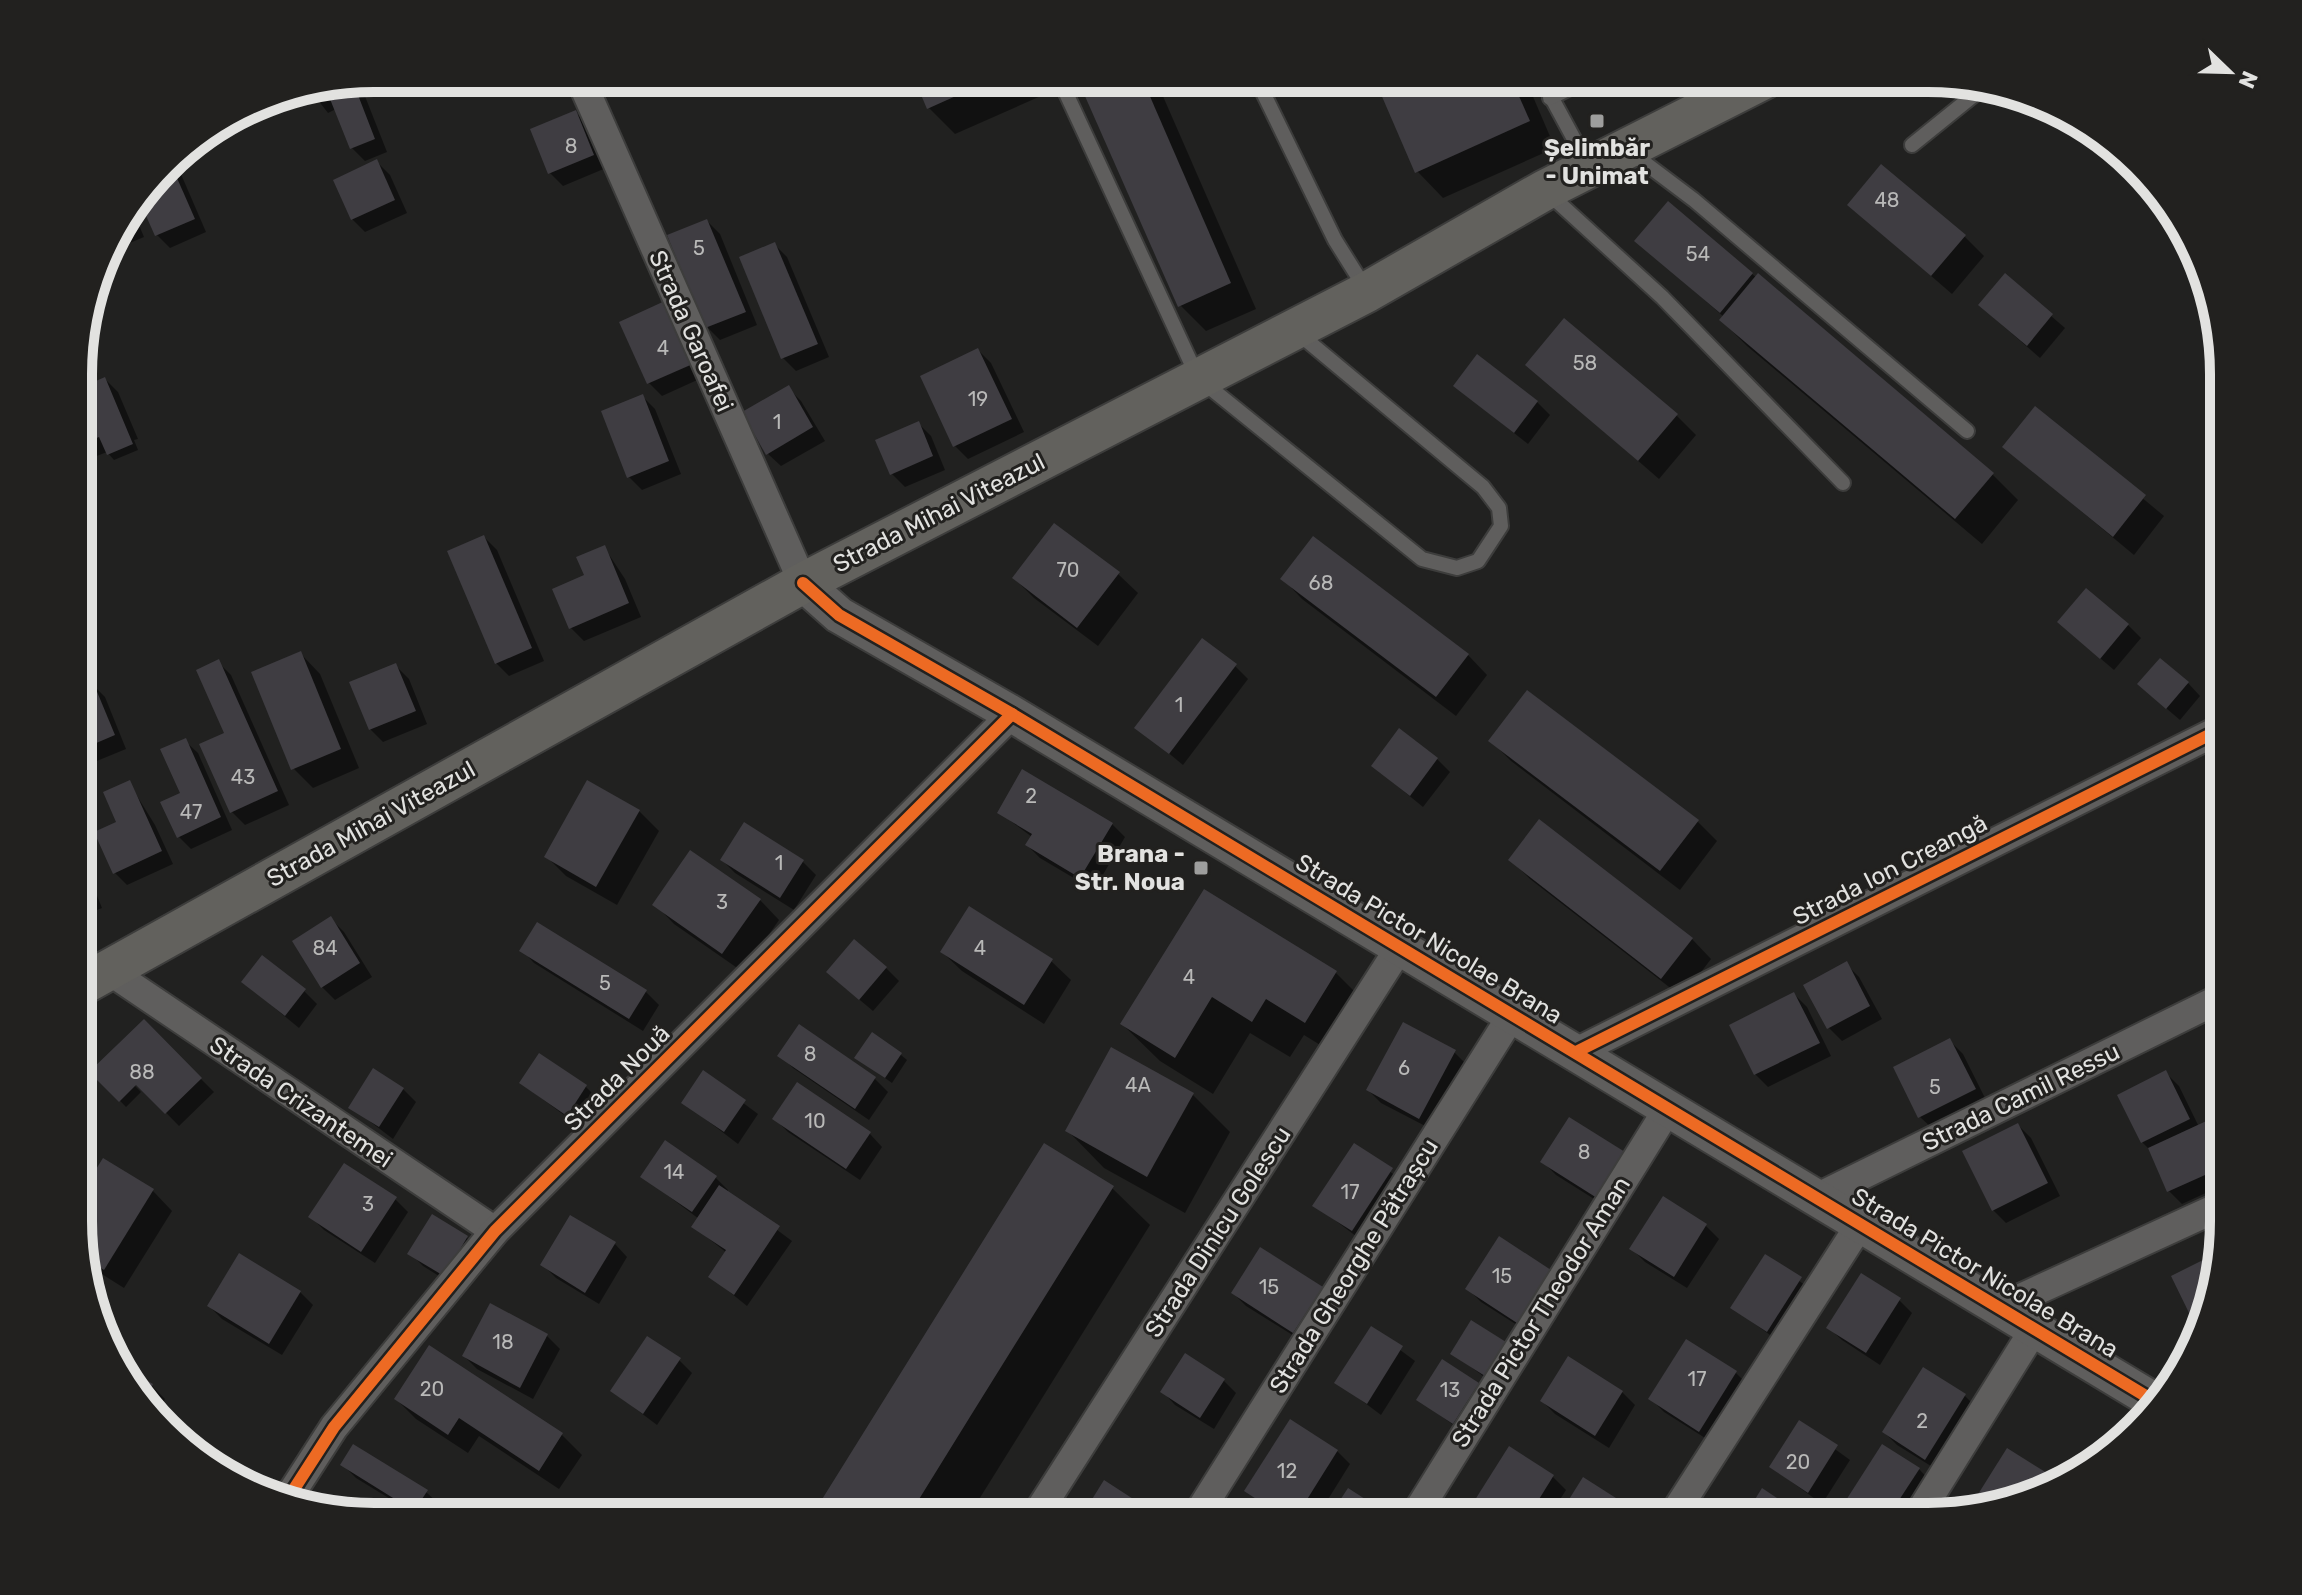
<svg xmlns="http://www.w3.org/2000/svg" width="2302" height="1595" font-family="Rubik,sans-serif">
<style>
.shadow{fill:#0007}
.building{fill:#3f3d42}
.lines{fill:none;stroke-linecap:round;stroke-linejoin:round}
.service-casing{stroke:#3d3d3c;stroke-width:18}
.minor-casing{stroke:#3d3d3c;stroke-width:32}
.tertiary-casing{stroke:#3d3d3c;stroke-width:40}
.secondary-casing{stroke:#3d3d3c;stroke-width:44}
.service{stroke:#5f5e5d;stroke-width:14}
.minor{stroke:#5f5e5d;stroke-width:28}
.tertiary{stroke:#5f5e5d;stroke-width:36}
.secondary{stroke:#62615d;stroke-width:40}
.cycleway-casing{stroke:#22211f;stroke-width:17}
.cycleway{stroke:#ed6a23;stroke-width:12}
.poi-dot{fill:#9e9e9d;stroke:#22211f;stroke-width:3}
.labels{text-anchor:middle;stroke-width:6;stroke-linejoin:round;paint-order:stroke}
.number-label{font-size:20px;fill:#b9b9b8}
.poi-label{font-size:24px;font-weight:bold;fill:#e2e2e0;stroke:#22211f}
.street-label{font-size:24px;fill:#e2e2e0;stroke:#22211f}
.rim{fill:none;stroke:#e2e2e0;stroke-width:10}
</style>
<rect width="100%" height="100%" fill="#212120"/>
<!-- shadow -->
<g class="shadow">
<path d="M600,78H631L609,87Z"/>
<path d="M916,78H1054L1059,88L955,134L929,108Z"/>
<path d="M1080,78H1155L1256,309L1206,331L1180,305Z"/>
<path d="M1376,78H1525L1555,148L1443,198L1417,171Z"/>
<path d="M359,81L387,152L365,161L352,148L336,109L328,113L311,91Z"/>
<path d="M575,112L588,125L606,168L563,186L550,173Z"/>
<path d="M174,158L206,232L170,248L157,235L142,200Z"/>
<path d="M377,162L390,175L407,213L365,232L352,219Z"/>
<path d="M1668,204L1992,474L2018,500L1982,544L1747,346L1721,320L1724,317L1637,241Z"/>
<path d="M1849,205L1965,237L1984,256L1952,294Z"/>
<path d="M133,211L144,237L106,253L109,243Z"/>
<path d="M707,221L720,234L757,325L720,340L707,327Z"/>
<path d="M774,244L787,257L829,357L796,371L783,358Z"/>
<path d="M2005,276L2065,328L2040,358L1994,318Z"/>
<path d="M666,303L706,376L662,396L649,383L622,323Z"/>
<path d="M978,350L991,363L1024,432L968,459L955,446Z"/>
<path d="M1528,365L1676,415L1696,435L1659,479Z"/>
<path d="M105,379L118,392L138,439L134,440L138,450L114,460L107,452L89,459L80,450V390Z"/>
<path d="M1455,386L1537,402L1550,415L1528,444Z"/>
<path d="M788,388L801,401L825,441L781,466L768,454Z"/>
<path d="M642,396L655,409L681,474L642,490L629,477Z"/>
<path d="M2035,409L2164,516L2134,555L2004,447Z"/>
<path d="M918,423L931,436L945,470L905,487L892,474Z"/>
<path d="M484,537L497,550L544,661L509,676L496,663Z"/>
<path d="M604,547L625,579L641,617L584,641L571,628L555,590L587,576Z"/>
<path d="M1118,574L1138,593L1098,646L1034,598L1014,578Z"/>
<path d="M1283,579L1468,655L1487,675L1456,716L1302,599Z"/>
<path d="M2128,625L2141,638L2114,670L2073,635Z"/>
<path d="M301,654L320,674L359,768L313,788L293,768Z"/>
<path d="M218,662L231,675L289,805L245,825L232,812Z"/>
<path d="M396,666L409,679L427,724L383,742L370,729Z"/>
<path d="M1235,666L1248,679L1183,765L1137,727Z"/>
<path d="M2188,683L2200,696L2180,720L2153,697Z"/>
<path d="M92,684L105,697L126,749L87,765L80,759V689Z"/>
<path d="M185,741L198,753L232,830L191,849L178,836Z"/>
<path d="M1491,741L1697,821L1717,841L1680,890L1511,761Z"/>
<path d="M1437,759L1450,772L1423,807L1373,766Z"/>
<path d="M129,783L155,825L173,864L127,885L114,872L119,823Z"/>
<path d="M639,811L659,831L617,905L566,876L546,856Z"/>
<path d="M999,812L1112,824L1125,837L1094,890L1040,858L1027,845L1032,837Z"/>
<path d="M80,854L102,908L80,917Z"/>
<path d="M722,860L803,862L816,875L794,910L735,873Z"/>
<path d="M1511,860L1692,939L1711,959L1682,997L1530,879Z"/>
<path d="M1205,891L1336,973L1373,1010L1343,1059L1304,1035L1290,1057L1250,1033L1213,1094L1160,1061L1122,1024Z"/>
<path d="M760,900L779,920L743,972L674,924L655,904Z"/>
<path d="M331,919L344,932L372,977L335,1000L322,987Z"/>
<path d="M538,925L646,992L659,1005L643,1031L534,963L522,950Z"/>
<path d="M942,952L1051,961L1071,980L1044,1024L962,971Z"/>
<path d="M1846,964L1859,977L1882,1019L1842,1041L1829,1028L1806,986Z"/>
<path d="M886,968L899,981L873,1011L842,985Z"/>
<path d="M243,982L304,991L317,1004L299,1028Z"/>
<path d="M1794,994L1807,1007L1831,1056L1768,1087L1755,1074Z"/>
<path d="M144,1022L214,1092L179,1126L135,1081L133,1084L141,1092L126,1107L92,1072Z"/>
<path d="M799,1027L875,1079L888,1092L869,1120L793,1068L780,1055Z"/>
<path d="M1950,1041L1963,1054L1987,1102L1933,1129L1920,1117Z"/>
<path d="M1454,1052L1467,1065L1433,1130L1381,1103L1368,1090Z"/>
<path d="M901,1055L907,1060L892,1083L857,1058Z"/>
<path d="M703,1073L758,1114L738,1144L683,1102Z"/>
<path d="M2166,1073L2179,1086L2199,1127L2215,1120L2223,1128V1185L2182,1204L2169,1191L2151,1151L2142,1142Z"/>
<path d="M521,1083L586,1087L599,1100L580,1127Z"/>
<path d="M403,1089L416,1102L393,1139L351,1107Z"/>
<path d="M1193,1095L1230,1132L1185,1213L1104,1168L1067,1130Z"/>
<path d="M775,1119L870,1134L882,1147L860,1180L788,1132Z"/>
<path d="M2018,1125L2031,1138L2060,1196L2006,1223L1993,1210Z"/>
<path d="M1355,1145L1405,1183L1365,1243L1315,1205Z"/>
<path d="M1543,1162L1637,1167L1610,1209L1556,1175Z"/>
<path d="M643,1177H715L728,1190L727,1193L792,1241L747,1306L711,1277L727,1253L694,1227L699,1219Z"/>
<path d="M1112,1188L1150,1225L968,1517H813Z"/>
<path d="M153,1191L172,1211L124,1288L81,1261L80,1198Z"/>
<path d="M1664,1198L1706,1226L1719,1239L1687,1288L1645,1262L1632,1249Z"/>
<path d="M395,1199L408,1212L375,1263L324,1230L311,1217Z"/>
<path d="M432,1216L467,1238L480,1251L458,1288L423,1266L410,1253Z"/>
<path d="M615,1244L627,1257L599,1304L556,1278L543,1265Z"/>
<path d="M2221,1254L2208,1316L2202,1328L2174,1277Z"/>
<path d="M1766,1256L1814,1292L1781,1343L1733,1308Z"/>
<path d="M1550,1271L1563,1284L1531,1334L1481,1302L1468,1289Z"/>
<path d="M1321,1288L1334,1301L1307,1344L1246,1306L1233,1293Z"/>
<path d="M300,1292L313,1305L282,1355L222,1319L209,1306Z"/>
<path d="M1899,1300L1912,1313L1880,1365L1842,1340L1829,1328Z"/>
<path d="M491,1306L547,1336L560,1349L533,1399L477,1369L464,1356Z"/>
<path d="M1372,1329L1415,1361L1381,1415L1337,1382Z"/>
<path d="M1505,1344L1518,1356L1498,1387L1452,1353Z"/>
<path d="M430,1348L562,1435L582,1455L559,1489L479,1436L468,1453L416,1419L396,1399Z"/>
<path d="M1569,1359L1622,1392L1635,1405L1609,1448L1555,1414L1542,1401Z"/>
<path d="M679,1360L692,1373L657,1425L612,1391Z"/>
<path d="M1442,1362L1491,1398L1467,1435L1418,1399Z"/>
<path d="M116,1365L152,1386L165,1399L157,1413Z"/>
<path d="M1924,1370L1965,1396L1978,1409L1939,1471L1897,1445L1884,1432Z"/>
<path d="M1736,1373L1749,1386L1713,1443L1664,1412L1651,1399Z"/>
<path d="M1223,1380L1236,1393L1214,1429L1175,1405L1163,1392Z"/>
<path d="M1799,1423L1850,1460L1822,1504L1771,1467Z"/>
<path d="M1509,1449L1553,1477L1566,1490L1549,1517H1489L1475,1503Z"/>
<path d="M1337,1451L1350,1464L1317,1517H1280L1247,1491Z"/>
<path d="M2008,1451L2060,1486L1973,1507Z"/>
<path d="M343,1465L426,1492L439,1504L432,1516H418L356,1478Z"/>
<path d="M1919,1469L1931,1482L1909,1517H1853L1843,1507Z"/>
</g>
<!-- building -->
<g class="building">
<path d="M914,78H996L927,109Z"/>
<path d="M1077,78H1142L1231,283L1178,307Z"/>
<path d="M1374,78H1511L1530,121L1415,173Z"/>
<path d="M353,82L375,139L350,149L328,94L313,101L309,91Z"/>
<path d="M576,110L594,155L548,174L530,129Z"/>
<path d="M377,159L395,200L351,220L333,180Z"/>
<path d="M170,162L195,219L155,236L140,202Z"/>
<path d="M1881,164L1966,235L1931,276L1847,205Z"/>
<path d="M1668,201L1753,273L1720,313L1634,241Z"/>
<path d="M707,219L746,312L705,328L667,235Z"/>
<path d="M775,242L818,344L781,359L739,257Z"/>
<path d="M1758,273L1994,473L1955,519L1719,320Z"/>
<path d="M2005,273L2053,314L2027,346L1978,305Z"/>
<path d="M667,300L695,363L647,384L619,322Z"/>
<path d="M1564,318L1678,414L1638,461L1525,365Z"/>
<path d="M978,348L1012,419L953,447L920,376Z"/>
<path d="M1477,354L1538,401L1514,433L1453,386Z"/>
<path d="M105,377L133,444L107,455L99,437L80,445V388Z"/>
<path d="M789,385L813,427L766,455L742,412Z"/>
<path d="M643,394L669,461L627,478L601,411Z"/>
<path d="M2035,406L2146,495L2113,537L2002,447Z"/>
<path d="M919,421L933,456L890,475L875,440Z"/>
<path d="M1054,523L1120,572L1077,628L1012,578Z"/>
<path d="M484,535L532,648L495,664L447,551Z"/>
<path d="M1313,536L1469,654L1436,697L1280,579Z"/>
<path d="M605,545L629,603L569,629L552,589L584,575L576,557Z"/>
<path d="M2086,588L2129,624L2100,659L2057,622Z"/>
<path d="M1202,638L1237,664L1169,754L1134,728Z"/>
<path d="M301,651L341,749L291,770L251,672Z"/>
<path d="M2160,658L2189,682L2166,709L2137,684Z"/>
<path d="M219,659L278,791L230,813L199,744L224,733L196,670Z"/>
<path d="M396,663L416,711L369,730L349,682Z"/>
<path d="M93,682L115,735L80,750V687Z"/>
<path d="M1527,690L1699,820L1660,871L1488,741Z"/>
<path d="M1399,728L1438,758L1410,796L1371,766Z"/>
<path d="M186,738L221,817L177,838L160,802L180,793L160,749Z"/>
<path d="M1022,769L1113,823L1080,878L1025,845L1032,834L997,813Z"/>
<path d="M130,780L162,851L113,874L94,832L116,822L103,792Z"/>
<path d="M587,780L640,810L596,887L544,857Z"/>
<path d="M1539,819L1693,938L1661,979L1508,860Z"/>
<path d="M744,822L804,860L780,898L720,860Z"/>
<path d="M690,850L761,899L722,954L652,905Z"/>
<path d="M80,870L91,895L80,899Z"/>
<path d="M1204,889L1337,971L1305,1023L1266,999L1252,1022L1212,997L1175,1058L1120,1024Z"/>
<path d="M969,906L1053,959L1024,1005L940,952Z"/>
<path d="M331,916L360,963L321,988L292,941Z"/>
<path d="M537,922L647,990L629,1019L519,951Z"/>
<path d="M854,939L887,967L859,1000L826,972Z"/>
<path d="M262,955L306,989L285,1016L241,982Z"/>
<path d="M1847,961L1870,1006L1827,1029L1803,985Z"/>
<path d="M1794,992L1820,1043L1754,1075L1729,1025Z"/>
<path d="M144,1019L202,1078L165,1114L136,1085L119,1102L89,1072Z"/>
<path d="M1403,1022L1456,1050L1419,1119L1366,1090Z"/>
<path d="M799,1024L876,1077L855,1109L777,1056Z"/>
<path d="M872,1032L902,1053L885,1078L854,1058Z"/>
<path d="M1950,1038L1976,1089L1918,1118L1893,1067Z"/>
<path d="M1111,1047L1194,1093L1147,1177L1065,1131Z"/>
<path d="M539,1053L587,1085L567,1116L519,1083Z"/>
<path d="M373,1068L404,1088L379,1127L348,1108Z"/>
<path d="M703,1070L746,1100L724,1132L681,1103Z"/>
<path d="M2166,1070L2190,1119L2141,1143L2117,1095Z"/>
<path d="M797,1082L871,1132L846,1169L772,1119Z"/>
<path d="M1569,1117L1625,1152L1597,1198L1540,1162Z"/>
<path d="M2215,1117L2223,1135V1167L2167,1192L2148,1148Z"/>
<path d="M2018,1123L2048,1183L1992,1211L1962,1151Z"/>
<path d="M665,1140L717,1176L692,1212L640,1177Z"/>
<path d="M1044,1143L1114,1186L973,1412L908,1517H811Z"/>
<path d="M1354,1143L1393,1168L1352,1231L1312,1206Z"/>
<path d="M103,1158L154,1189L104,1270L80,1255V1195Z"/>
<path d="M344,1163L397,1197L361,1252L308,1217Z"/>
<path d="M719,1185L780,1226L734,1295L708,1277L726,1250L691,1227Z"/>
<path d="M1663,1196L1707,1224L1674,1277L1629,1249Z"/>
<path d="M432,1214L468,1236L444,1276L407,1254Z"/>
<path d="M570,1215L616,1242L585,1293L540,1265Z"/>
<path d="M1499,1236L1551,1270L1517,1323L1465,1289Z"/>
<path d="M1260,1247L1323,1287L1293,1333L1231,1293Z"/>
<path d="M2221,1251L2209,1314L2193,1321L2171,1276Z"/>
<path d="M239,1253L301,1291L269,1344L207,1306Z"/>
<path d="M1765,1254L1802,1277L1767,1332L1730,1308Z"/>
<path d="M1861,1273L1901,1298L1866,1353L1826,1328Z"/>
<path d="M490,1303L548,1334L520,1388L462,1356Z"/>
<path d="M1471,1320L1506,1342L1485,1376L1450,1354Z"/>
<path d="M1371,1326L1403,1346L1367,1404L1334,1383Z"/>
<path d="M647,1336L681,1358L643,1414L610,1391Z"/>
<path d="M1686,1339L1737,1371L1699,1432L1648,1399Z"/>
<path d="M429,1345L563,1433L539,1471L459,1418L448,1435L394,1399Z"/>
<path d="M1185,1353L1225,1379L1200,1418L1160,1392Z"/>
<path d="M1568,1356L1623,1391L1595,1436L1540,1401Z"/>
<path d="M1442,1359L1479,1383L1453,1424L1416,1400Z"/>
<path d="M115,1362L153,1384L145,1400L117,1368Z"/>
<path d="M1923,1367L1966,1394L1925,1460L1882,1432Z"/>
<path d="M1290,1419L1338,1450L1296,1517H1284L1244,1491Z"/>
<path d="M1799,1420L1838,1445L1808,1493L1769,1467Z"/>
<path d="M353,1444L428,1490L414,1511L340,1465Z"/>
<path d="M1882,1444L1920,1468L1888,1517H1856L1841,1508Z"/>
<path d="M1509,1446L1554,1475L1528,1517H1494L1473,1503Z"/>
<path d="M2007,1448L2055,1478L2049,1489L1970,1507Z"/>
<path d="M1583,1477L1641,1514L1639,1517H1558Z"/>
<path d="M1104,1480L1161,1517H1081Z"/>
<path d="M1348,1488L1393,1517H1329Z"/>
<path d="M1762,1488L1798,1512L1795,1517H1744Z"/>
<path d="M349,1504L372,1516L344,1514Z"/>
</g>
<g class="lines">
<defs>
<g id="service">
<path d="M1059,78L1198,378L1422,559L1457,568L1478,561L1501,526L1499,508L1483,487L1298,333"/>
<path d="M1256,78L1335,240L1365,288"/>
<path d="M1541,78L1588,165"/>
<path d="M1550,98L1590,78"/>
<path d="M1912,145L1985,86"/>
<path d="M1629,151L1694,200L1967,431"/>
<path d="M1548,193L1662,297L1843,483"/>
</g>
<g id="minor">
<path d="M580,78L803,583"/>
<path d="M108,970L495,1231"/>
<path d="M1576,1052L2223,728"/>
<path d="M1818,1197L2223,997"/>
<path d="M2001,1307L2223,1205"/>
<path d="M285,1503L334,1427L495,1231L1012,714"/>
<path d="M1035,1517L1400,947"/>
<path d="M1196,1517L1512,1015"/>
<path d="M1414,1517L1669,1107"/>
<path d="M1672,1517L1861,1223"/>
<path d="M1917,1517L2035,1328"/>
</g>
<path id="tertiary" d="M803,583L839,615L1012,714L2159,1404"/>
<path id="secondary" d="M80,986L803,583L1367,292L1545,190L1764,79"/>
</defs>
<!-- service casing -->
<use href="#service" class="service-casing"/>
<!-- minor casing -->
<use href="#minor" class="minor-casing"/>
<!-- tertiary casing -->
<use href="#tertiary" class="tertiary-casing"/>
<!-- secondary casing -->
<use href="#secondary" class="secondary-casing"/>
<!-- service -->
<use href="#service" class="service"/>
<!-- minor -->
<use href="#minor" class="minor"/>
<!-- tertiary -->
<use href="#tertiary" class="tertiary"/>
<!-- secondary -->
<use href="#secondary" class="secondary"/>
<defs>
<g id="cycleway">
<path d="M803,583L839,615L1012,714L2159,1404"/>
<path d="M1576,1052L2223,728"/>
<path d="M285,1503L334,1427L495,1231L1012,714"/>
</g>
</defs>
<!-- cycleway casing -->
<use href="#cycleway" class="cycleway-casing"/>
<!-- cycleway -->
<use href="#cycleway" class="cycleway"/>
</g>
<!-- markers -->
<g class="poi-dot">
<rect x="1589" y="113" width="16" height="16" rx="4"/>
<rect x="1193" y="860" width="16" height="16" rx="4"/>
</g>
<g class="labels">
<!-- number labels -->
<g class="number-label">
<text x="571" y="153">8</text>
<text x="1887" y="207">48</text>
<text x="699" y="255">5</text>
<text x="1698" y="261">54</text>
<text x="663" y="355">4</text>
<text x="1585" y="370">58</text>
<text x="978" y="406">19</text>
<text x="777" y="429">1</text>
<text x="1068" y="577">70</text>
<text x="1321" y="590">68</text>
<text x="1179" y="712">1</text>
<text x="243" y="784">43</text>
<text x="1031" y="803">2</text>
<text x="191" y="819">47</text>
<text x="779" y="870">1</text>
<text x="722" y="909">3</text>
<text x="325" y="955">84</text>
<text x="980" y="955">4</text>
<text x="1189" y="984">4</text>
<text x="605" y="990">5</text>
<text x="810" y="1061">8</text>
<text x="1404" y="1075">6</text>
<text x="142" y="1079">88</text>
<text x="1138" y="1092">4A</text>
<text x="1935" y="1094">5</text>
<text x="815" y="1128">10</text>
<text x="1584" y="1159">8</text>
<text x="674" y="1179">14</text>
<text x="1350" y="1199">17</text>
<text x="368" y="1211">3</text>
<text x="1502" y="1283">15</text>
<text x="1269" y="1294">15</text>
<text x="503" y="1349">18</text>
<text x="1697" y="1386">17</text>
<text x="432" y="1396">20</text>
<text x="1450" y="1397">13</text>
<text x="1922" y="1428">2</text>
<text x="1798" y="1469">20</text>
<text x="1287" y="1478">12</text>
</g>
<!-- poi labels -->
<g class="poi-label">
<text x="1597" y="156">Șelimbăr<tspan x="1597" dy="28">- Unimat</tspan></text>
<text x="1185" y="862" text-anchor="end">Brana -<tspan x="1185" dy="28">Str. Noua</tspan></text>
</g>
<!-- street labels -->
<g class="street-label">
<text transform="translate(691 331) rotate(66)" y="8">Strada Garoafei</text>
<text transform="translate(939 513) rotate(-27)" y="8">Strada Mihai Viteazul</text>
<text transform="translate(371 824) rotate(-29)" y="8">Strada Mihai Viteazul</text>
<text transform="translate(1890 870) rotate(-27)" y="8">Strada Ion Creangă</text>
<text transform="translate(1429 939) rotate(31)" y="8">Strada Pictor Nicolae Brana</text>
<text transform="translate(617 1078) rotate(-45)" y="8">Strada Nouă</text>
<text transform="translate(2021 1097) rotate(-26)" y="8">Strada Camil Ressu</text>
<text transform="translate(301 1102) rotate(34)" y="8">Strada Crizantemei</text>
<text transform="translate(1218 1232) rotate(-57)" y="8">Strada Dinicu Golescu</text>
<text transform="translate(1354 1266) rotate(-58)" y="8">Strada Gheorghe Pătrașcu</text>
<text transform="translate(1985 1273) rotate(31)" y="8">Strada Pictor Nicolae Brana</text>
<text transform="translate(1541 1312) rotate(-58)" y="8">Strada Pictor Theodor Aman</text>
</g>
</g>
<!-- crop -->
<path d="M0 0H2302V1595H0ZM374 92H1928A282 282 0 0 1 2210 374V1221A282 282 0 0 1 1928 1503H374A282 282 0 0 1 92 1221V374A282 282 0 0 1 374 92Z" fill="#22211f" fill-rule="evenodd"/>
<path class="rim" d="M374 92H1928A282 282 0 0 1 2210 374V1221A282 282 0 0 1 1928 1503H374A282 282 0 0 1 92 1221V374A282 282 0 0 1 374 92Z"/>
<!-- north arrow -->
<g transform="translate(2230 72) rotate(113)" stroke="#22211f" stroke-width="6" paint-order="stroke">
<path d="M0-6L14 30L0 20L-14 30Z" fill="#e2e2e0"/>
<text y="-12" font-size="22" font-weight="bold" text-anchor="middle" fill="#e2e2e0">N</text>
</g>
</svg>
